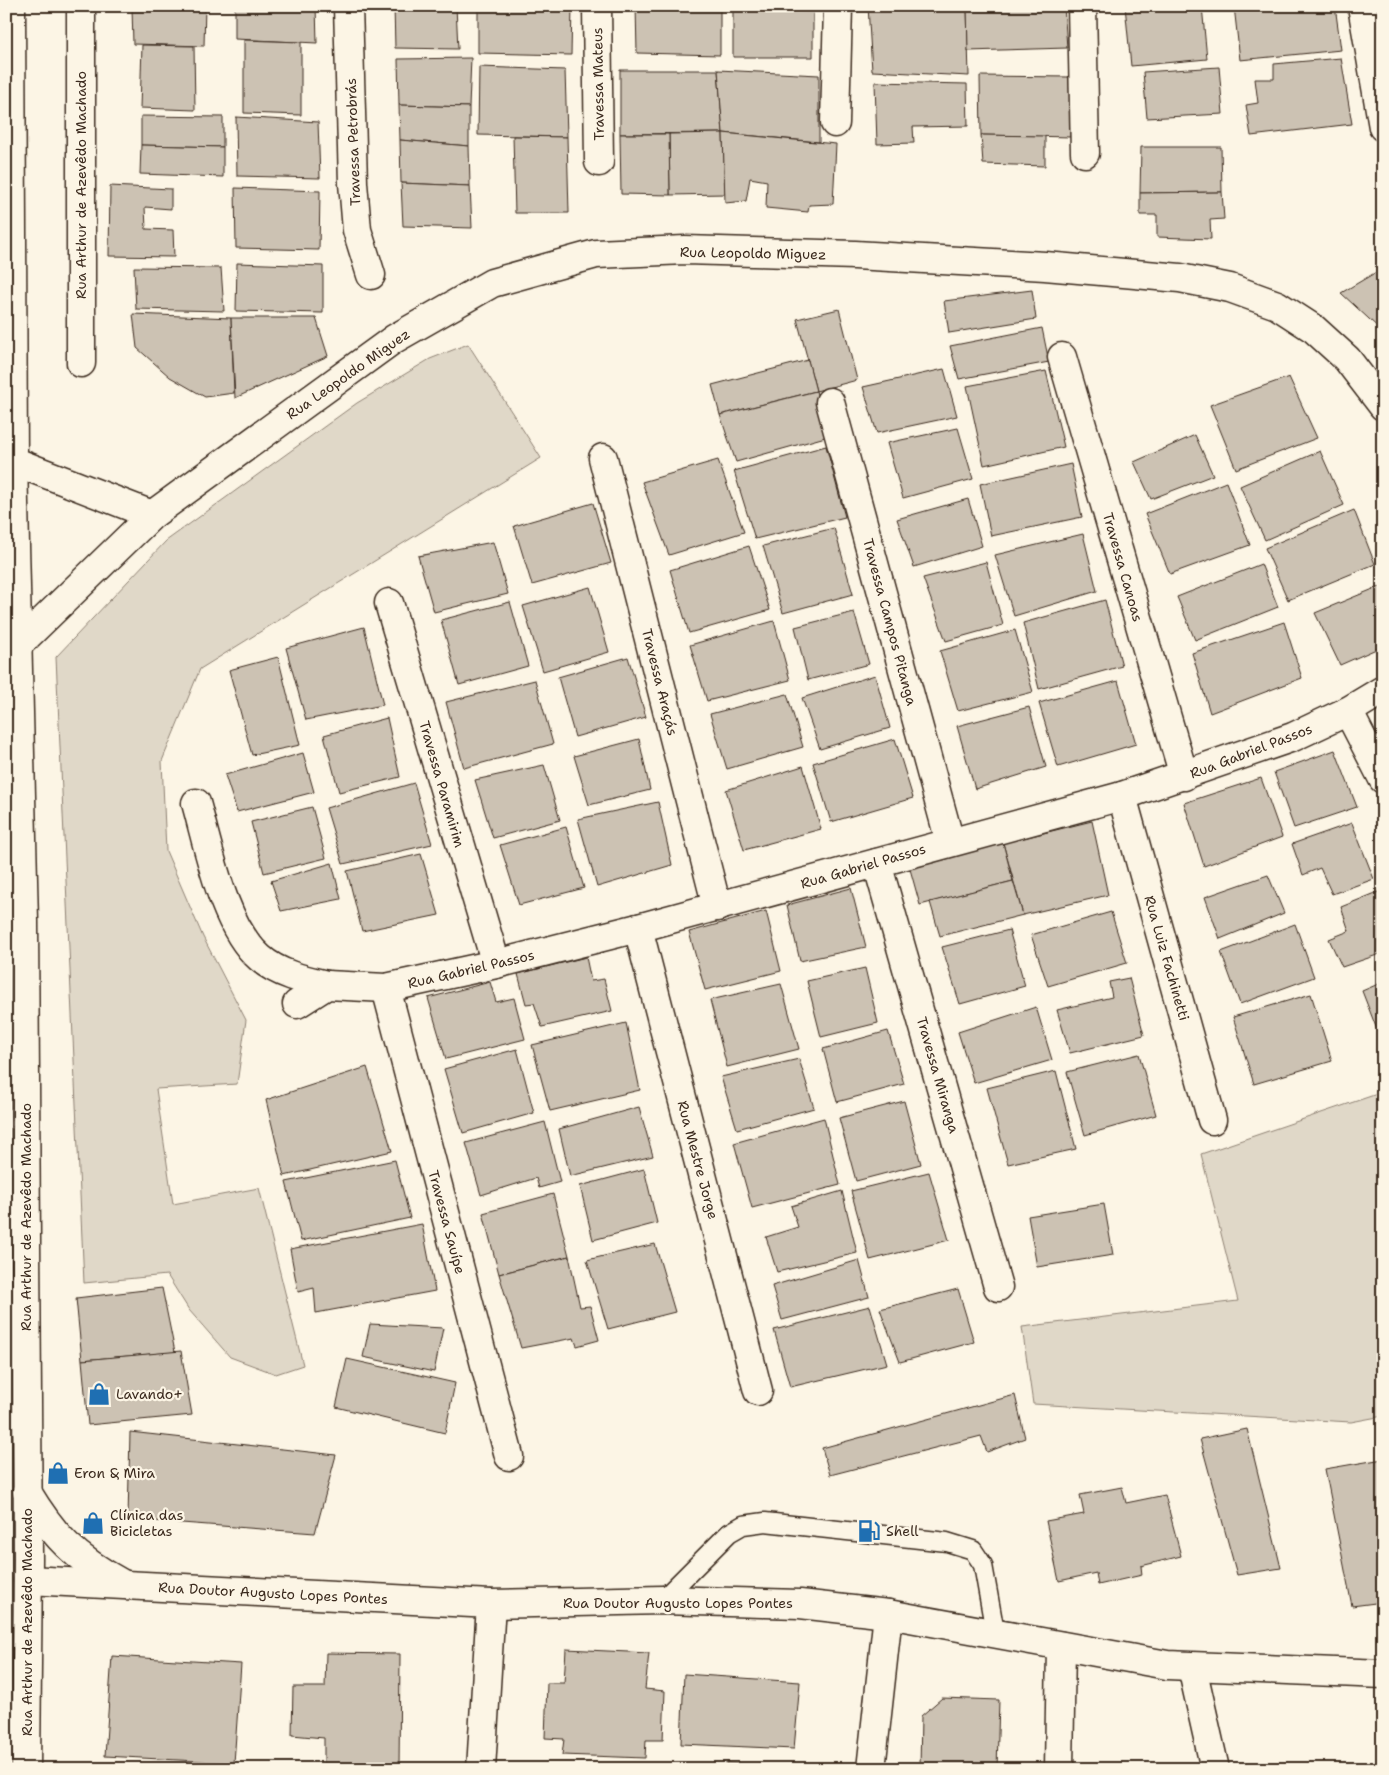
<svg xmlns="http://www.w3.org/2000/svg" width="1389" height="1775" font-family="'Shantell Sans',sans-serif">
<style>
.green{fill:#e0d8c8;stroke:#8e8173}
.building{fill:#ccc2b3;stroke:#3b2a1e}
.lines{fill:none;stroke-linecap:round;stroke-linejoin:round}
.service-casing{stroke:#3b2a1e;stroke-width:21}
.minor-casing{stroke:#3b2a1e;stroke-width:31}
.tertiary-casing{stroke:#3b2a1e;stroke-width:31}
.service{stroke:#fcf5e5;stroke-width:18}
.minor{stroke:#fcf5e5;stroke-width:28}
.tertiary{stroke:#fcf5e5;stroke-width:28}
.labels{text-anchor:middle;stroke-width:4.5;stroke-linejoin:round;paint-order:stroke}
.street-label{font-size:14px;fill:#3b2a1e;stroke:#fcf5e5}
.poi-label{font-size:14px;fill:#3b2a1e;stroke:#fcf5e5;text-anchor:start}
</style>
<rect width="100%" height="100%" fill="#fcf5e5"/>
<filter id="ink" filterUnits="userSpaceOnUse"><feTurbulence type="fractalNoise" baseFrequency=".02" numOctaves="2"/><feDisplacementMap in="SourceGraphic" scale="10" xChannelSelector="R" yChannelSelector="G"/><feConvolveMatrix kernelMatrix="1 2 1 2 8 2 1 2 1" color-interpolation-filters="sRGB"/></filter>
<g filter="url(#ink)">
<!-- green -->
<g class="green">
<path d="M468,344L541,458L200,669L162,761L166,851L203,937L246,1020L237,1084L156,1089L173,1204L259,1188L303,1365L276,1374L230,1357L189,1310L167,1275L84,1283L56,657L166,541L357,403L430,359Z"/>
<path d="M1383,1092V1416L1351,1422L1033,1404L1022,1327L1238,1301L1201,1154Z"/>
</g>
<!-- building -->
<g class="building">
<path d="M114,6H205L204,46L133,44L132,8Z"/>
<path d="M235,6H316L317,43L235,39Z"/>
<path d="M394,6H456L458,49L395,48Z"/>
<path d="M478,6H572L571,55L478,53Z"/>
<path d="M636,6H720V55L637,53Z"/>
<path d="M868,6H967L969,76L872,71Z"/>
<path d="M967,6H1064L1067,48L968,51Z"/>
<path d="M1125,6H1202L1207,59L1131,66Z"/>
<path d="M1234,6H1335L1341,50L1240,60Z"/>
<path d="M733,9L813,12V57H733Z"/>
<path d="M244,40L301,42V115L244,113Z"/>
<path d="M142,45L194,46L195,110L140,108Z"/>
<path d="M471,58L469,107L399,105L398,59Z"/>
<path d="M1341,58L1352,124L1251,136L1246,105L1258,103L1255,79H1274V64Z"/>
<path d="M479,67L565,70L567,137L478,135Z"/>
<path d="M1219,67L1223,114L1147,118L1143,72Z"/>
<path d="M620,70H718L723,133L620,134Z"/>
<path d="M718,70L819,75V142L723,133Z"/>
<path d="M980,76L1069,77L1071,137L981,135Z"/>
<path d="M875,82L967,84L968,126L913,127L914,143L877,144Z"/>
<path d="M399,105L469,107V146L400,140Z"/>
<path d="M141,116L223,117V147L141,145Z"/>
<path d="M236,117L318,122L320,178L237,176Z"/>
<path d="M723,133L725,194L670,195L669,134Z"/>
<path d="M723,133L836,144L833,204L809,205L808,212L766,208L767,181L750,178L746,201L725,203Z"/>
<path d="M620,134H669L670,195L621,194Z"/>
<path d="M981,135L1045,136V166L983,164Z"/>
<path d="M513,136L567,137L569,213H515Z"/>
<path d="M400,140L469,146L470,186L401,183Z"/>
<path d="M141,145L223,147V177L140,174Z"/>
<path d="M1141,147H1221L1222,192L1140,193Z"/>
<path d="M401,183L470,186L472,228L403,226Z"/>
<path d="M110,186L171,189V209L145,207L146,229L173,230L174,257L109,256Z"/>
<path d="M235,188L320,191L319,250L236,248Z"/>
<path d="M1222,192L1224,219L1210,220L1211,239L1157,237V215H1140V193Z"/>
<path d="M237,263L323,266V313L236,311Z"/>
<path d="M134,267L221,268L224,311L136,309Z"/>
<path d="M1383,268V332L1341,293Z"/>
<path d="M1032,290L1036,319L949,333L944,301Z"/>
<path d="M839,309L857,380L816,391L797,319Z"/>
<path d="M133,314L231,318L234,393L205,397L170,377L137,348Z"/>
<path d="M231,318H316L328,356L235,398Z"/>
<path d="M1042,328L1049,362L959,379L950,346Z"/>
<path d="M808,360L816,391L720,415L712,385Z"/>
<path d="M944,369L957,416L877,433L863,387Z"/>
<path d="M1046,371L1064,447L984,465L967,386Z"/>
<path d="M1289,377L1317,438L1236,469L1210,405Z"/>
<path d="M816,391L829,436L736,462L720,415Z"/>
<path d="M958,428L973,479L903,498L887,443Z"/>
<path d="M1195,435L1213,475L1151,499L1134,462Z"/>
<path d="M826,446L845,517L755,539L734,471Z"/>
<path d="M1320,451L1344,505L1265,540L1240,486Z"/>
<path d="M718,460L744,532L669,555L642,482Z"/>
<path d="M1071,464L1082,517L991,536L980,484Z"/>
<path d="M1226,482L1250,545L1170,574L1145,514Z"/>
<path d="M968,499L982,546L914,567L897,519Z"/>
<path d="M593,503L611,563L532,585L514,526Z"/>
<path d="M1354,510L1375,564L1288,600L1265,548Z"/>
<path d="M834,528L853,594L783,613L763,546Z"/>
<path d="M1083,534L1097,591L1014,616L995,555Z"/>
<path d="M493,542L508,594L434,612L418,556Z"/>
<path d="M749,546L770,610L689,633L670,570Z"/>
<path d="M986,562L1003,625L946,641L923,578Z"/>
<path d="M1261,564L1278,607L1195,640L1177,597Z"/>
<path d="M1383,585V646L1340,665L1315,613Z"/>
<path d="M590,587L609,652L543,671L523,606Z"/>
<path d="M1105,600L1122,666L1039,689L1023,623Z"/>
<path d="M510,602L528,666L459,685L441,620Z"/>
<path d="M854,612L869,664L808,680L795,627Z"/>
<path d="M774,621L790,680L707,701L690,645Z"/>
<path d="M1284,622L1302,678L1210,713L1192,653Z"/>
<path d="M364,627L383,705L306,720L286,648Z"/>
<path d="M1015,630L1033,692L958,711L940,651Z"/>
<path d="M278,657L300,745L252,755L229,670Z"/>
<path d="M628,657L646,717L575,737L558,677Z"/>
<path d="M875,675L890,728L820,749L802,698Z"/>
<path d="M535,680L553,744L464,768L446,702Z"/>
<path d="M1118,681L1136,744L1058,767L1039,703Z"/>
<path d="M787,694L803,747L727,769L710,714Z"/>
<path d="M1029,707L1046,767L975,789L957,726Z"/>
<path d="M387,718L400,777L339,792L324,735Z"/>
<path d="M639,739L650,790L589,805L574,756Z"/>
<path d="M895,739L913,798L831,822L813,763Z"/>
<path d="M1335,750L1357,807L1294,828L1274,772Z"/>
<path d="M303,753L314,792L237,812L225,775Z"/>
<path d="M544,765L560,820L493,838L475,780Z"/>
<path d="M803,766L821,829L744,850L726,790Z"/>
<path d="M1261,778L1282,837L1204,866L1184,803Z"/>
<path d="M414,783L432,844L343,864L326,808Z"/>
<path d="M658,802L672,865L597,887L578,819Z"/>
<path d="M312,807L326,858L264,873L251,822Z"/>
<path d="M1092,821L1108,895L1023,915L1003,843Z"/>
<path d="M1352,823L1374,879L1332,894L1320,868L1303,875L1292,844Z"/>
<path d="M566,827L584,888L519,905L500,845Z"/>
<path d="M1003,843L1013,881L920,905L910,869Z"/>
<path d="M421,854L439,915L362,931L347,871Z"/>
<path d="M332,863L341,899L281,911L271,881Z"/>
<path d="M1268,875L1284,913L1220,939L1205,897Z"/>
<path d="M1013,881L1023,915L940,936L930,902Z"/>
<path d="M851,888L866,947L800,961L787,905Z"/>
<path d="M1383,890V953L1342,967L1329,939L1349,931L1341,907Z"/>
<path d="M766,911L781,971L705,990L689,932Z"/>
<path d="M1111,912L1127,963L1048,986L1031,935Z"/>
<path d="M1295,924L1314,977L1240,1004L1221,952Z"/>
<path d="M1009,930L1025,986L960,1004L942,947Z"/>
<path d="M586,957L591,981L604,979L612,1011L542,1027L534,1003L526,1004L518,974Z"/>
<path d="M865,968L878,1023L821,1037L807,981Z"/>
<path d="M1129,978L1144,1035L1070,1053L1057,1010L1112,997L1109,982Z"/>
<path d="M490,982L496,1002L514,998L525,1039L446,1059L428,998Z"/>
<path d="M1383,982V1045L1362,991Z"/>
<path d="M781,984L799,1049L727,1067L710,1000Z"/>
<path d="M1311,994L1332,1061L1254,1084L1233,1017Z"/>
<path d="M1036,1007L1052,1060L974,1083L958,1032Z"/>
<path d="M626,1023L640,1090L550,1111L532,1045Z"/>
<path d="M888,1031L904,1084L837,1102L823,1049Z"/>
<path d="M517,1049L534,1113L463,1133L444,1069Z"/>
<path d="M1139,1054L1156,1115L1085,1135L1067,1072Z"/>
<path d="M799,1059L814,1108L737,1129L721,1077Z"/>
<path d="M367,1067L392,1151L284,1176L266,1100Z"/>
<path d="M1056,1071L1076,1149L1008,1164L987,1088Z"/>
<path d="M904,1101L921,1164L856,1181L839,1118Z"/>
<path d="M639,1107L653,1156L570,1176L559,1129Z"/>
<path d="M824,1118L840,1185L752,1208L734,1143Z"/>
<path d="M545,1122L560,1182L539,1188L536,1178L481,1195L466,1143Z"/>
<path d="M395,1160L410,1218L301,1241L286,1182Z"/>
<path d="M644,1169L657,1223L593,1240L580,1186Z"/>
<path d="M929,1172L949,1240L870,1260L851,1191Z"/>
<path d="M842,1191L857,1253L777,1272L766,1237L798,1227L791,1206Z"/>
<path d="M553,1194L569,1256L499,1274L483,1213Z"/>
<path d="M1104,1204L1113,1255L1037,1267L1028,1216Z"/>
<path d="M422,1224L435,1291L316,1313L314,1288L298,1292L290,1249Z"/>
<path d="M655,1244L675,1312L608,1329L587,1260Z"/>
<path d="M569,1256L580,1307L590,1306L599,1340L577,1346L574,1338L521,1348L499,1274Z"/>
<path d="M859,1260L869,1297L782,1320L772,1286Z"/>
<path d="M162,1288L175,1352L82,1360L76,1298Z"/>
<path d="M958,1289L974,1342L900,1362L880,1309Z"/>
<path d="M870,1306L887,1364L790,1387L774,1330Z"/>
<path d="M370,1324L443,1328L434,1372L363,1357Z"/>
<path d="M181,1351L192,1415L88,1425L82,1360Z"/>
<path d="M347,1359L455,1383L445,1433L336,1407Z"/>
<path d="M1015,1395L1025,1438L987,1452L981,1436L830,1475L822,1448Z"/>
<path d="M1247,1429L1281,1568L1237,1575L1200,1439Z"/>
<path d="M130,1432L336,1455L315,1533L128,1519Z"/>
<path d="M1383,1459V1602L1352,1606L1325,1469Z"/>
<path d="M1122,1487L1126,1503L1165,1495L1181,1556L1141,1566L1142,1575L1098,1585L1096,1573L1059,1581L1046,1521L1084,1514L1080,1495Z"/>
<path d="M566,1649L649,1653L645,1689L665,1691L663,1740H646L645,1758L562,1755L564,1739L545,1738L547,1683H564Z"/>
<path d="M326,1653L400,1654L399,1768L324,1769V1738L292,1735L293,1687H325Z"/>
<path d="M112,1656L241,1664L234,1763L105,1756Z"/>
<path d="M684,1674L800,1682L794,1749L681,1744Z"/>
<path d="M942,1698L999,1700L997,1769H920L921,1716Z"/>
<path d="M726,1763L795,1767L726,1769Z"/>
</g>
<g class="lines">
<defs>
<path id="service" d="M662,1600L729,1533L743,1525L765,1522L947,1542L973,1550L983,1565L995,1632"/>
<g id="minor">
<path d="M348,6L353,183L357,230L371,275"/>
<path d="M597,6L599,162"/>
<path d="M1082,6L1085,153"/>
<path d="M1362,6L1383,127"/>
<path d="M835,123L838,6"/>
<path d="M1062,357L1184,776"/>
<path d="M81,363V6"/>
<path d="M830,402L950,842"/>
<path d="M603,458L717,907"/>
<path d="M13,461L152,515"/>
<path d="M389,603L496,964"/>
<path d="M18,645L152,515L394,339L492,283L596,254L685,250L855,255L1045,266L1180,278L1230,288L1277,305L1314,329L1347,359L1383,406"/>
<path d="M1348,711L1383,779"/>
<path d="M1122,796L1212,1120"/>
<path d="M196,803C209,849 223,926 260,958C278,974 305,980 327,985"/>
<path d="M877,863L998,1287"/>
<path d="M638,928L758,1391"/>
<path d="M386,988L509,1456"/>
<path d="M297,1004L327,985L386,988L496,964L638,928L1122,796L1293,737L1348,711L1383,690"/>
<path d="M1192,1667L1215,1769"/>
<path d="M481,1769L491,1604"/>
<path d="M871,1769L888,1614"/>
<path d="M1059,1769L1061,1646"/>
</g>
<g id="tertiary">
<path d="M11,6L13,461L24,922L28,1559L26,1769"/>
<path d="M27,1492C54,1537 75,1558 121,1583"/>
<path d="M28,1580L491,1604L662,1600L800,1604L888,1614L1167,1665L1383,1674"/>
</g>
</defs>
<!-- service casing -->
<use href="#service" class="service-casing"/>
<!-- minor casing -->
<use href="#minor" class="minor-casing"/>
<!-- tertiary casing -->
<use href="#tertiary" class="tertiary-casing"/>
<!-- service -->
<use href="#service" class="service"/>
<!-- minor -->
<use href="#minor" class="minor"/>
<!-- tertiary -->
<use href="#tertiary" class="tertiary"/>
</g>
</g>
<!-- icons -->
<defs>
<symbol id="shop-bare" viewBox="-9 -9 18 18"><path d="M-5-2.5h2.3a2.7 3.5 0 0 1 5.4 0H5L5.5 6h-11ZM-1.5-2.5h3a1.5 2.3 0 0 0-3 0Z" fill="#1f6fb2" stroke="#fcf5e5" stroke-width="2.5" paint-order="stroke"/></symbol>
<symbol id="fuel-bare" viewBox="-9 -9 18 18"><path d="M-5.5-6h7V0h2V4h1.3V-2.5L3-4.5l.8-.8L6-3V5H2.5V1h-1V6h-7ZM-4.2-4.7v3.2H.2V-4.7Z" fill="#1f6fb2" stroke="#fcf5e5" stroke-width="2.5" paint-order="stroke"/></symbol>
</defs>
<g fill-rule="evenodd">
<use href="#shop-bare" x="83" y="1378" width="32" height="32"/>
<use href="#shop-bare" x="42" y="1457" width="32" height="32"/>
<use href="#shop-bare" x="77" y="1507" width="32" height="32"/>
<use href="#fuel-bare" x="853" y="1515" width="32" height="32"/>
</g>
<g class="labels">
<!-- street labels -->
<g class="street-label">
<text transform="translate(598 84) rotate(-91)" y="5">Travessa Mateus</text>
<text transform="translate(353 142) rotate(-92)" y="5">Travessa Petrobrás</text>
<text transform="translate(81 185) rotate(-90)" y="5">Rua Arthur de Azevêdo Machado</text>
<text transform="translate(753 253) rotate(1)" y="5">Rua Leopoldo Miguez</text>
<text transform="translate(348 374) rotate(-35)" y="5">Rua Leopoldo Miguez</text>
<text transform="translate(1123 567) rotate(74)" y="5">Travessa Canoas</text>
<text transform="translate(890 622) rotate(75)" y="5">Travessa Campos Pitanga</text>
<text transform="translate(660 682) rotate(76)" y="5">Travessa Araçás</text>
<text transform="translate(1251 751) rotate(-21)" y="5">Rua Gabriel Passos</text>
<text transform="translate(442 784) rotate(74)" y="5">Travessa Paramirim</text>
<text transform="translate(863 866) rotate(-16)" y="5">Rua Gabriel Passos</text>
<text transform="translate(1167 958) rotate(74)" y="5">Rua Luiz Fachinetti</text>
<text transform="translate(471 969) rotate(-13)" y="5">Rua Gabriel Passos</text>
<text transform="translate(938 1075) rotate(74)" y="5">Travessa Miranga</text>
<text transform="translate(698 1160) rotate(75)" y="5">Rua Mestre Jorge</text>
<text transform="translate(26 1217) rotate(-90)" y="5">Rua Arthur de Azevêdo Machado</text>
<text transform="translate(447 1222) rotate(75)" y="5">Travessa Sauípe</text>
<text transform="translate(273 1593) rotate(3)" y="5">Rua Doutor Augusto Lopes Pontes</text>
<text x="678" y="1608">Rua Doutor Augusto Lopes Pontes</text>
<text transform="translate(27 1622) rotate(-90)" y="5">Rua Arthur de Azevêdo Machado</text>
</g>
<!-- poi labels -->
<g class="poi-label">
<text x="116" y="1399">Lavando+</text>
<text x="74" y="1478">Eron &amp; Mira</text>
<text x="110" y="1520">Clínica das<tspan x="110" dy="16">Bicicletas</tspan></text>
<text x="886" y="1536">Shell</text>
</g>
</g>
<!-- margin -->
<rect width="1389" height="1775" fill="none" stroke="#fcf5e5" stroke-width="25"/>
<rect x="12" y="12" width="1364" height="1750" fill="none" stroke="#3b2a1e" stroke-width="2" filter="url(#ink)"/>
</svg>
